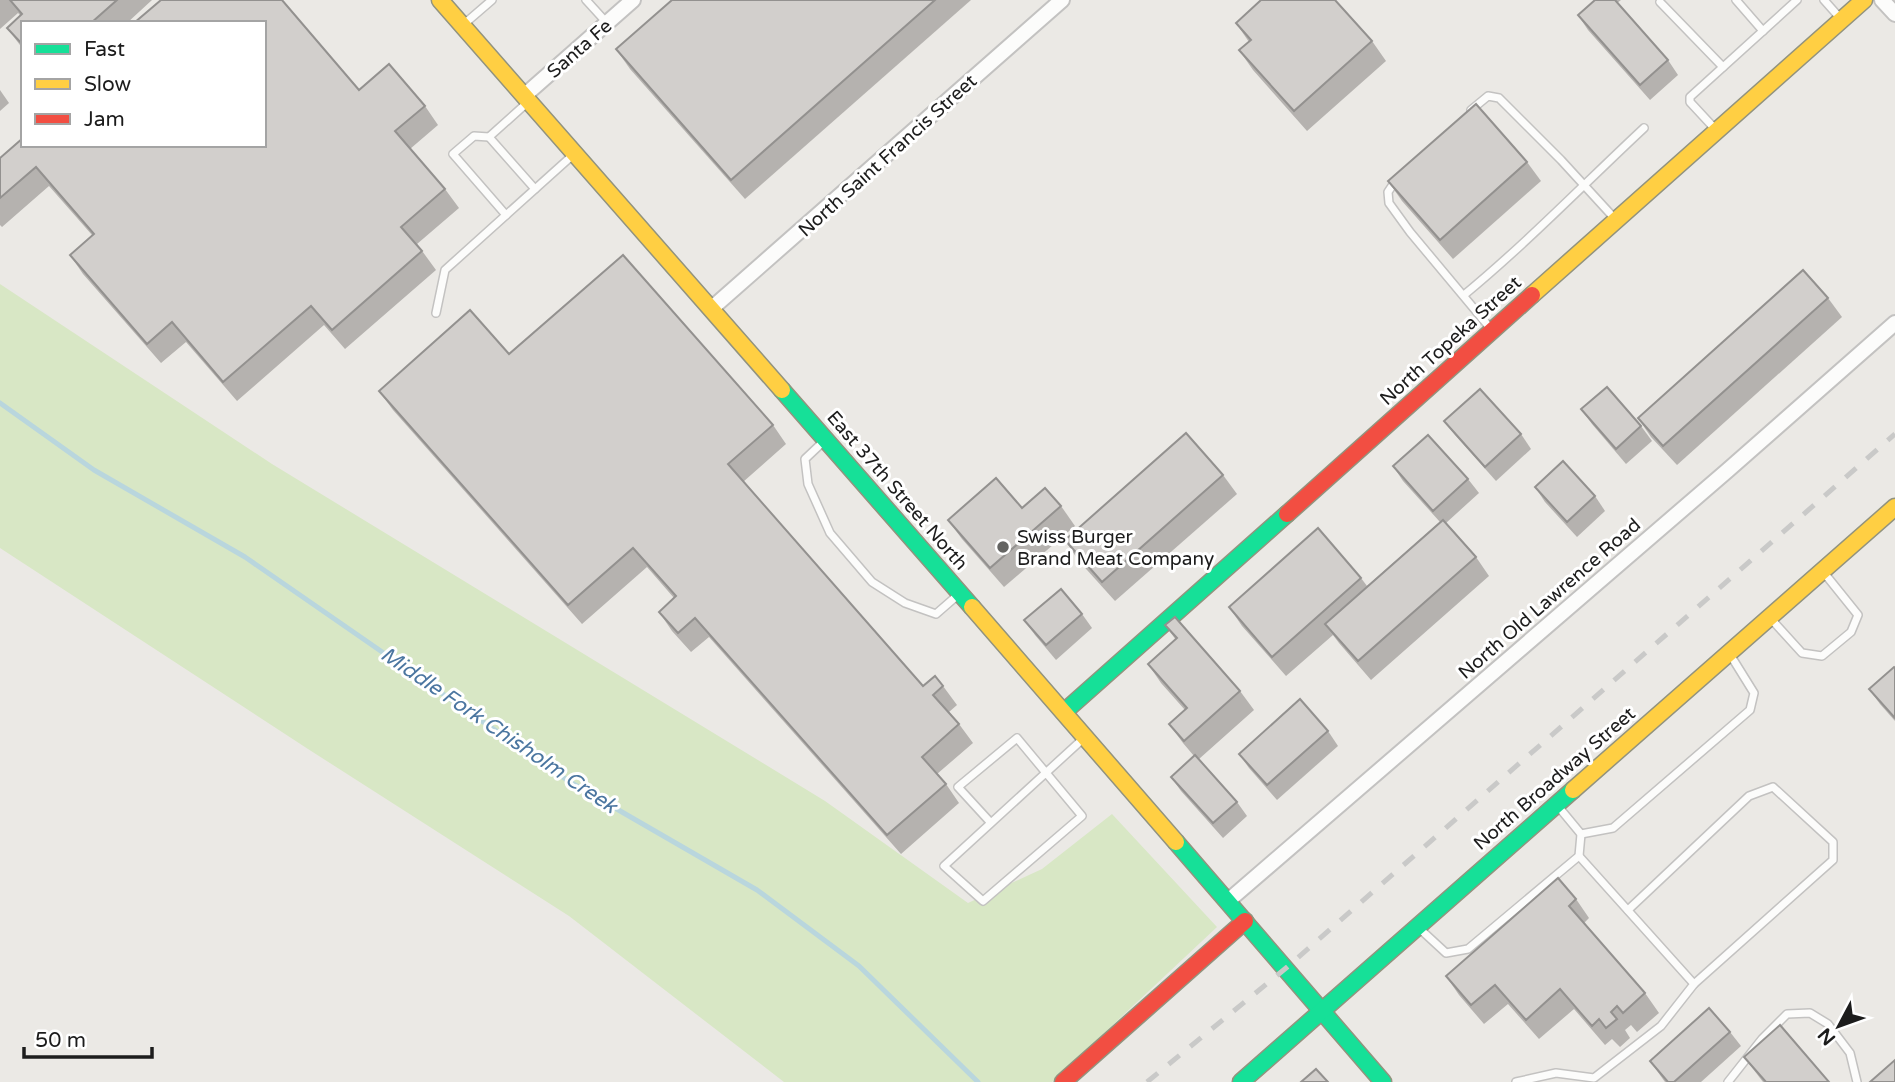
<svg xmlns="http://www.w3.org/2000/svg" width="1895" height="1082" font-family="'Varela Round',sans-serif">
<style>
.grass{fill:#d8e7c5}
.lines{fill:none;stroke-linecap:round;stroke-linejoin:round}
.stream{stroke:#b9d6dd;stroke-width:5}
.lane-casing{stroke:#c3c2c1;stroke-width:10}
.street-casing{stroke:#c3c2c1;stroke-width:18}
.fast-casing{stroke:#92937e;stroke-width:19}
.slow-casing{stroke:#92937e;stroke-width:19}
.jam-casing{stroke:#92937e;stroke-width:19}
.lane{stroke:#fcfcfb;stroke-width:7}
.street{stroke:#fcfcfb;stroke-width:14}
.fast{stroke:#16e098;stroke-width:16}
.slow{stroke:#ffcf43;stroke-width:16}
.jam{stroke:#f24e42;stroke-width:16}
.rail{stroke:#c9c9c8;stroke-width:5;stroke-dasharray:14 14;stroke-linecap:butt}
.wall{fill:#b5b2af}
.building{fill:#d2cfcc;stroke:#93918f;stroke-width:2}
.poi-dot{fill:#646462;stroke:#fff;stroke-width:2.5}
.labels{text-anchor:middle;stroke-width:6;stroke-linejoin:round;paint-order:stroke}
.street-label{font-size:19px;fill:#1c1c1c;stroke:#fff}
.poi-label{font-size:19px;fill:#1c1c1c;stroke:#fff;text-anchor:start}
.water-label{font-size:21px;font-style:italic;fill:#4b76a0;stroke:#fff}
</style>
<rect width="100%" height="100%" fill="#ebe9e5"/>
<!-- grass -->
<path class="grass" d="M0,284L272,464L825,801L968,903L1042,869L1112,814L1217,927L1052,1082H784L569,916L308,749L0,548Z"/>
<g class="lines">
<!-- stream -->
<path class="stream" d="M0,403L94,470L245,557L570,782L757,890L859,966L978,1082"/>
<defs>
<g id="lane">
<path d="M586,0L607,23"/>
<path d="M1736,0L1763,31"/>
<path d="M1824,0L1840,18"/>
<path d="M1660,2L1723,67"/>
<path d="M463,25L492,0"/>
<path d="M1471,110L1488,96L1499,98L1561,160L1616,220"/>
<path d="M1716,130L1690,102V97L1797,0"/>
<path d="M489,137L535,189"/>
<path d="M1396,180L1388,192L1389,203L1410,232L1491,329"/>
<path d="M506,215L453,154L474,136L489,137L528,102"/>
<path d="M1464,295C1527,243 1584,184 1644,128"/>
<path d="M436,313L445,270L574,154"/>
<path d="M823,442L805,459L808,484L830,533L872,582L905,603L936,614L959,594"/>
<path d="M1772,620L1802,653L1822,656L1851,632L1858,615L1825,574"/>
<path d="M991,823L958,787L1017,738L1082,816L983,901L944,866L1085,737"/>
<path d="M1581,834L1613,828L1750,710L1754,693L1731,656"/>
<path d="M1628,910L1749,796L1773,787L1833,842V860L1694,984"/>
<path d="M1420,929L1446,953L1468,949L1579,856L1581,834L1557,805"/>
<path d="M1516,1082L1556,1073L1594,1078L1661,1026L1694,984L1579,856"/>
<path d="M1728,1082L1762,1039L1787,1014L1810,1013L1828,1024L1850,1053L1857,1082"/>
</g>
<g id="street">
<path d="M1882,0L1895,14"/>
<path d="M524,96L633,0"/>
<path d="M711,309L1062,0"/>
<path d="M1228,901L1728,470L1895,323"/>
</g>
<g id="fast">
<path d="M782,390L972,607"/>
<path d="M1064,712L1287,514"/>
<path d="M1176,842L1383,1082"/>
<path d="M1241,1082L1573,790"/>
</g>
<g id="slow">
<path d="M440,0L782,390"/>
<path d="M1532,295L1864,0"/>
<path d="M972,607L1176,842"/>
<path d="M1573,790L1895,507"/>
</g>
<g id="jam">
<path d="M1287,514L1532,295"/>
<path d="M1063,1082L1245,921"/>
</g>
</defs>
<!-- lane casing -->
<use href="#lane" class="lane-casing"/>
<!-- street casing -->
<use href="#street" class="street-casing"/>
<!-- fast casing -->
<use href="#fast" class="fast-casing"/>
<!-- slow casing -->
<use href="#slow" class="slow-casing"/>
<!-- jam casing -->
<use href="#jam" class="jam-casing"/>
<!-- lane -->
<use href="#lane" class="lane"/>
<!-- street -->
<use href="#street" class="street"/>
<!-- fast -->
<use href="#fast" class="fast"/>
<!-- slow -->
<use href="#slow" class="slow"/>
<!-- jam -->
<use href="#jam" class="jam"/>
<!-- rail -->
<path class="rail" d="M1147,1082L1286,968L1895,434"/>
</g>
<!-- wall -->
<g class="wall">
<path d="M0,0H152L127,23H23V49L7,28L21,16L18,13L0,29Z"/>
<path d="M672,0H971L745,199L630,69L616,49Z"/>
<path d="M1595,0H1621L1617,3L1668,60L1678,75L1650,100L1588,30L1578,15Z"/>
<path d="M1236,23L1372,41L1386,61L1307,131L1253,70L1239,50L1249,42Z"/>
<path d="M0,90L9,103L0,111Z"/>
<path d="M359,90L425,106L438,125L410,149L445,189L459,208L417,244L436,270L345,349L324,325L237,401L186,342L161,363L83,274L70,255L92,235L49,186L2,227L0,225V158Z"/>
<path d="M1527,162L1541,181L1453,259L1402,201L1388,181Z"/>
<path d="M1828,298L1842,317L1677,465L1651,437L1638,418Z"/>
<path d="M509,354L773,425L786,444L743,482L923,686H943L957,705L949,712L959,724L973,743L937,774L946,784L959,803L901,854L709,637L691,652L672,631L659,612L674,598L647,567L582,624L393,410L379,391Z"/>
<path d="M1581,409L1641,426L1652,441L1626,464L1592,424Z"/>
<path d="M1444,421L1521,434L1531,449L1496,481L1455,435Z"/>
<path d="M1393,466L1468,479L1479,493L1446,523L1476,557L1489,576L1371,680L1339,643L1333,635L1286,676L1242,626L1229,607L1361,578L1367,586L1440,522L1403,481Z"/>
<path d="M1223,475L1237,494L1115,601L1078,560L1065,540Z"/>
<path d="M1535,487L1595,496L1605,511L1577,537L1545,502Z"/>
<path d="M1061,506L1075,526L1004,587L962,539L948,520L1022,508Z"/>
<path d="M1082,614L1092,628L1056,660L1035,635L1024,620Z"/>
<path d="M1165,625L1240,691L1254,710L1199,759L1237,802L1247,816L1223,838L1181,791L1171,777L1194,756L1183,743L1169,724L1185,710L1161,683L1148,664L1176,640Z"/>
<path d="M1895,668V721L1880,704L1869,689Z"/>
<path d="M1328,731L1338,746L1277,800L1249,768L1239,754Z"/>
<path d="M1576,899L1589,918L1584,923L1645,993L1659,1013L1637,1032L1631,1025L1625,1030L1630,1038L1620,1047L1612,1039L1605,1045L1574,1009L1539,1039L1508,1004L1484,1024L1459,995L1446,976Z"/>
<path d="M1730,1032L1741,1046L1701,1082H1665L1650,1061Z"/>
<path d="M1744,1057L1829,1082H1763Z"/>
</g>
<!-- building -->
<g class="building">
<path d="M10,0H117L91,23H23V45L7,28L22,14Z"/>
<path d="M161,0H282L359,90L389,64L425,106L395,131L445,189L401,227L422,251L332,330L311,306L223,382L172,322L147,344L70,255L94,234L36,167L0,198V158L23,138V145H264V23H134Z"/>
<path d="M672,0H935L731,180L616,49Z"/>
<path d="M1261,0H1335L1372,41L1294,111L1239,50L1251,40L1236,23Z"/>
<path d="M1595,0H1615L1668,60L1640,85L1578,15Z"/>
<path d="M1476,104L1527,162L1440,240L1388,181Z"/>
<path d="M623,255L773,425L728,464L923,686L935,676L943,686L933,695L959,724L922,757L946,784L887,835L695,618L678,633L659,612L676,596L633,548L568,605L379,391L470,310L509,354Z"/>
<path d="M1803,270L1828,298L1663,446L1638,418Z"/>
<path d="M1607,387L1641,426L1616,449L1581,409Z"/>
<path d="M1480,389L1521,434L1485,467L1444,421Z"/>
<path d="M1186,433L1223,475L1102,582L1065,540Z"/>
<path d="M1428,435L1468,479L1433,511L1393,466Z"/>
<path d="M1563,461L1595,496L1567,522L1535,487Z"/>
<path d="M996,478L1022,508L1045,488L1061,506L990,568L948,520Z"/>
<path d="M1443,520L1476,557L1358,661L1325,624Z"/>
<path d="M1318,528L1361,578L1272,657L1229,607Z"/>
<path d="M1061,589L1082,614L1046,645L1024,620Z"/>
<path d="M1175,617L1240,691L1184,741L1169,724L1187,708L1148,664L1177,638L1165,625Z"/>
<path d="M1894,667L1895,668V718L1869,689Z"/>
<path d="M1300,699L1328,731L1267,785L1239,754Z"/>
<path d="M1195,755L1237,802L1213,823L1171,777Z"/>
<path d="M1558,878L1576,899L1569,906L1645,993L1623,1013L1617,1006L1611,1012L1617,1019L1606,1028L1599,1019L1592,1026L1560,989L1526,1020L1495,985L1471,1005L1446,976Z"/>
<path d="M1709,1008L1730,1032L1674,1082H1668L1650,1061Z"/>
<path d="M1780,1025L1829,1082H1766L1744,1057Z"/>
<path d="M1895,1060V1082H1870Z"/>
<path d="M1316,1069L1328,1082H1301Z"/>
</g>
<!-- markers -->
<circle class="poi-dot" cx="1003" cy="547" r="7"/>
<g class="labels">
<!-- street labels -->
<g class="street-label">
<text transform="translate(579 48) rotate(-41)" y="7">Santa Fe</text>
<text transform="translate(887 155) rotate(-42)" y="7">North Saint Francis Street</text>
<text transform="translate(1450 340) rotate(-42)" y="7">North Topeka Street</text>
<text transform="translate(898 490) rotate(49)" y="7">East 37th Street North</text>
<text transform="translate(1549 598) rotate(-41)" y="7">North Old Lawrence Road</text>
<text transform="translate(1554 778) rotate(-41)" y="7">North Broadway Street</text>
</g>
<!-- poi labels -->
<g class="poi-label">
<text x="1017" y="543">Swiss Burger<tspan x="1017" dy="22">Brand Meat Company</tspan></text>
</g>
<!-- water labels -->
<g class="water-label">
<text transform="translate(499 730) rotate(34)" y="7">Middle Fork Chisholm Creek</text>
</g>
</g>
<!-- legend -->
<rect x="21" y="21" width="245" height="126" fill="#ffffff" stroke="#a4a4a4" stroke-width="2"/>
<rect x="35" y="44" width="35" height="10" fill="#16e098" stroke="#a4a4a4" stroke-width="2"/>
<text x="84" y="56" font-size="21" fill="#1c1c1c">Fast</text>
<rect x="35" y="79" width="35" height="10" fill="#ffcf43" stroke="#a4a4a4" stroke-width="2"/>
<text x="84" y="91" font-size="21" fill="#1c1c1c">Slow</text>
<rect x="35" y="114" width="35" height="10" fill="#f24e42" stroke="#a4a4a4" stroke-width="2"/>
<text x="84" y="126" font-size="21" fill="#1c1c1c">Jam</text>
<!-- north arrow -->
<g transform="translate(1839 1026) rotate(229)" stroke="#ffffff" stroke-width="5" paint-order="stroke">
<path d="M0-5L12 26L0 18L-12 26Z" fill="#1c1c1c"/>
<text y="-10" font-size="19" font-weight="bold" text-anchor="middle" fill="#1c1c1c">N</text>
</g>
<!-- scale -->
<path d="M24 1047v10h128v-10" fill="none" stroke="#1c1c1c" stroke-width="3.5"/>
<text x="35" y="1047" font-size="21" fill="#1c1c1c" stroke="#ffffff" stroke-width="5" paint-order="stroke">50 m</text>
</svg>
